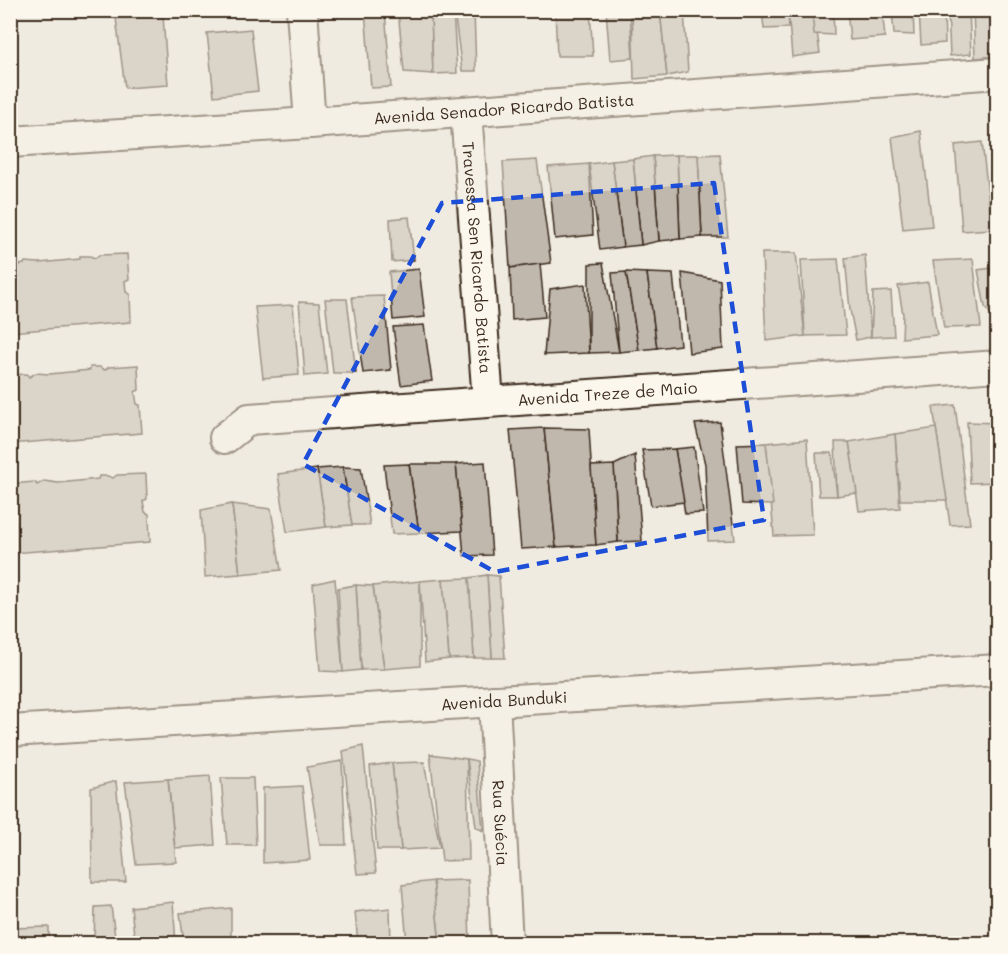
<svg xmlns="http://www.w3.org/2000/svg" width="1008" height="954" font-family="Mali,sans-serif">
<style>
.building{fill:#c0b8ad;stroke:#3b2a1e;stroke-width:1.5}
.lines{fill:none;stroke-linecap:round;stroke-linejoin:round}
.street-casing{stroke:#3b2a1e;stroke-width:34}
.street{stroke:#fbf7ec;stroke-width:30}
.marked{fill:none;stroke:#1d4ed8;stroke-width:4.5;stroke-dasharray:12 8;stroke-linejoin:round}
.labels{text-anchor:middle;stroke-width:5;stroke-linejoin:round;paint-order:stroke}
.street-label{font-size:16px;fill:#3b2a1e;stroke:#fbf7ec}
</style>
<rect width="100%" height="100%" fill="#f0ebe0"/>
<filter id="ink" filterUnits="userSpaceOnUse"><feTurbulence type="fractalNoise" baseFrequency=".0167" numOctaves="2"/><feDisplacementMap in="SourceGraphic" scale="12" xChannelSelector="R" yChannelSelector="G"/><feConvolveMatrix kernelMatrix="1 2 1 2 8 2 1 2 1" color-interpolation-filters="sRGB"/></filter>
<g filter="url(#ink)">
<!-- building -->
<g class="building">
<path d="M365,10H385L391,87L371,88Z"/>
<path d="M398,10H431L433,74L404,72Z"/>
<path d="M431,10H453L457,73L433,74Z"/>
<path d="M454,10H474L476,71H462Z"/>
<path d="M555,10H590L593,56H557Z"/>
<path d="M606,10H630L633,58L610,60Z"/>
<path d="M632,10H660L667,76L634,79Z"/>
<path d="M660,10H684L688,72L667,76Z"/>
<path d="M762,10H788L789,28L764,29Z"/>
<path d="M788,10H814L820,53L792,57Z"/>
<path d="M812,10H833L834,35L814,34Z"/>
<path d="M847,10H882L885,37L850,40Z"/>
<path d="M892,10H913L914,35L894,34Z"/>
<path d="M919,10H944L945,43L921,45Z"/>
<path d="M948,10H969L971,54L950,56Z"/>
<path d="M973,10H997L998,56L975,58Z"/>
<path d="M163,16L168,85L125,88L116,18Z"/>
<path d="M251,29L258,91L214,96L207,33Z"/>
<path d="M921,131L932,226L903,229L892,137Z"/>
<path d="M982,142L992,229L962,231L955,145Z"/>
<path d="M720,154L728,237H702L698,155Z"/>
<path d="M677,155H698L702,237L680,239Z"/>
<path d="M677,155L680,239L659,241L653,156Z"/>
<path d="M653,156L659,241L641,245L633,159Z"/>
<path d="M633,159L641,245L623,247L612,161Z"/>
<path d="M537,160L551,263L510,268L503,162Z"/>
<path d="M612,161L623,247L600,250L589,164Z"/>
<path d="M589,164L593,235L555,239L548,167Z"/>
<path d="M409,217L414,260L392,262L390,219Z"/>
<path d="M762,253H796L805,336L766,341Z"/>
<path d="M127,254L129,279L125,281L126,292L130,294L131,322L10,332V263L17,262L19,265L24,264L25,262L39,263L80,259V256H90L95,258L99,255Z"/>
<path d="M865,255L871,337L856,340L850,310L845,258Z"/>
<path d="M838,259L846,335L805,336L801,260Z"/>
<path d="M973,259L981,327L944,328L933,261Z"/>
<path d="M603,263L619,352L589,353V264Z"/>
<path d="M540,264L545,317L512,320L510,268Z"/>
<path d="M998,267V329H993L991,314L985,307L978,270Z"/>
<path d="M419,269L425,317L393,320L389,272Z"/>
<path d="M626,272L639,350L619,352L612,273Z"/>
<path d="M626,272L647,273L657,348L639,350Z"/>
<path d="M647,273L673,274L680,345L657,348Z"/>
<path d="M682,273L720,280L723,349L689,353Z"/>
<path d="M928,282L937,335L902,338L903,314L898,286Z"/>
<path d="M585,284L589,353L544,355L550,289Z"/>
<path d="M891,291L894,336L871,337L873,292Z"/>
<path d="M384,296L391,370L363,373L352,297Z"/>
<path d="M325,299H347L356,373H333Z"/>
<path d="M299,302L319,303L327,374L305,376Z"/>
<path d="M293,305L299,375L263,378L255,307Z"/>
<path d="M424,325L432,381L401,385L393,327Z"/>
<path d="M138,365L139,390L135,392L137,404L140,405L142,433L10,444V375L27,374L29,377L36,373L49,374L90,370V367H100L105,370L109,367Z"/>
<path d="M955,405L970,524L950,525L933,407Z"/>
<path d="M720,422L735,540L708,541L705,464L695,424Z"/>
<path d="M967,422L998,423V482L970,483Z"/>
<path d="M544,428L556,547L521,549L510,430Z"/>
<path d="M544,428L589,429L596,545L556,547Z"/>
<path d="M936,428L947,500H900L895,434Z"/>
<path d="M895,434L900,508L859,511L849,442Z"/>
<path d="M807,439L813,535L774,536L766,443Z"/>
<path d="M835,442H849L857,493L837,496Z"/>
<path d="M766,443L773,505L742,504L737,444Z"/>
<path d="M694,447L703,513L685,514L675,449Z"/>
<path d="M675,449L684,502L651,506L642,450Z"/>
<path d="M816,453H832L837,496H819Z"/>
<path d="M635,455L642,541L618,542L614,465Z"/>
<path d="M485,462L492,555L464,556L456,464Z"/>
<path d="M409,464H456L462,531L419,533Z"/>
<path d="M409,464L419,533L392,534L384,465Z"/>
<path d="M614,465L618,542L596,545L591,466Z"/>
<path d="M343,467L352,525L326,527L317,469Z"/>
<path d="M343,467L361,468L370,525H352Z"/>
<path d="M317,469L326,527L287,532L278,474Z"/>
<path d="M146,474L147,499L143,501L145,512L149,514L150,542L13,553L10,530L15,525L13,515L10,513V484L35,482L37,485L44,481L58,483L98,479L99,476H108L113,478L117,475Z"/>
<path d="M232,504L240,574L205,577L201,510Z"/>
<path d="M232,504L271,509L281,570L240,574Z"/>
<path d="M487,575L499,576L505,658H492Z"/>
<path d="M487,575L492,658H474L469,578Z"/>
<path d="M469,578L474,658L449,659L443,579Z"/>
<path d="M335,579L343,672L320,671L313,584Z"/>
<path d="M443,579L449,659L425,662L420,581Z"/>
<path d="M420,581V666L384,669L373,586Z"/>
<path d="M356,585L373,586L384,669L361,670Z"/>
<path d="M356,585L361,670L343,672L338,588Z"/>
<path d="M363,746L376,873L357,874L343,751Z"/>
<path d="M430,754L467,759L469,860L442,861Z"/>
<path d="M467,759L477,761L483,831L476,827Z"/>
<path d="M342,761L346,845H320L307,767Z"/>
<path d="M424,762L440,848L401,850L392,763Z"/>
<path d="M392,763L401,850H377L370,766Z"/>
<path d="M210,776L215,845L175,848L168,779Z"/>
<path d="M221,778H253L256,845H227Z"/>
<path d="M168,779L176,862L136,864L125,782Z"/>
<path d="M116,781L126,882H92L91,788Z"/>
<path d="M302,786L310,860L263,863V788Z"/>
<path d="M468,880L470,944H440L433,881Z"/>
<path d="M433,881L440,944H407L402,885Z"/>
<path d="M173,902L176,944H135L131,907Z"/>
<path d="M111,906L116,944H94L95,907Z"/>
<path d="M231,908V944H184L180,913Z"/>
<path d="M390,908L391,944H358L355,912Z"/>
<path d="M49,927V944H10V928Z"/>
<path d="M261,939V944H231V942Z"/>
</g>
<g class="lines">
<defs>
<g id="street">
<path d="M302,10L310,123"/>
<path id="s1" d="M466,112L488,401"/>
<path id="s2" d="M10,142L310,123L998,73"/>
<path id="s3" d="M225,438L249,419L998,366"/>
<path id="s4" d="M494,701L507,944"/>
<path id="s5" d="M10,731L998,670"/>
</g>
</defs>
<!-- street casing -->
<use href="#street" class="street-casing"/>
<!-- street -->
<use href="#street" class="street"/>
</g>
</g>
<!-- marked area -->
<path d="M0 0H1008V954H0ZM714,183L764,520L495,572L303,464L442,203Z" fill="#f0ebe0" fill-opacity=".55" fill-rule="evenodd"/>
<path class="marked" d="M714,183L764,520L495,572L303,464L442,203Z"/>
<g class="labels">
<!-- street labels -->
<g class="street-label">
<text dy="6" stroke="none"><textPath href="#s2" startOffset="495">Avenida Senador Ricardo Batista</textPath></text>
<text dy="6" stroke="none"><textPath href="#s1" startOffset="146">Travessa Sen Ricardo Batista</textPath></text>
<text dy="6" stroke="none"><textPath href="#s3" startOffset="390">Avenida Treze de Maio</textPath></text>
<text dy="6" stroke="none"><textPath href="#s5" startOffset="495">Avenida Bunduki</textPath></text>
<text dy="6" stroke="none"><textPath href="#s4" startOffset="122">Rua Suécia</textPath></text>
</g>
</g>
<!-- margin -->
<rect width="1008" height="954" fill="none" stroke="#fbf7ec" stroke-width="36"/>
<rect x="18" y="18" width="972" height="918" fill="none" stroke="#3b2a1e" stroke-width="2" filter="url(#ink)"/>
</svg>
